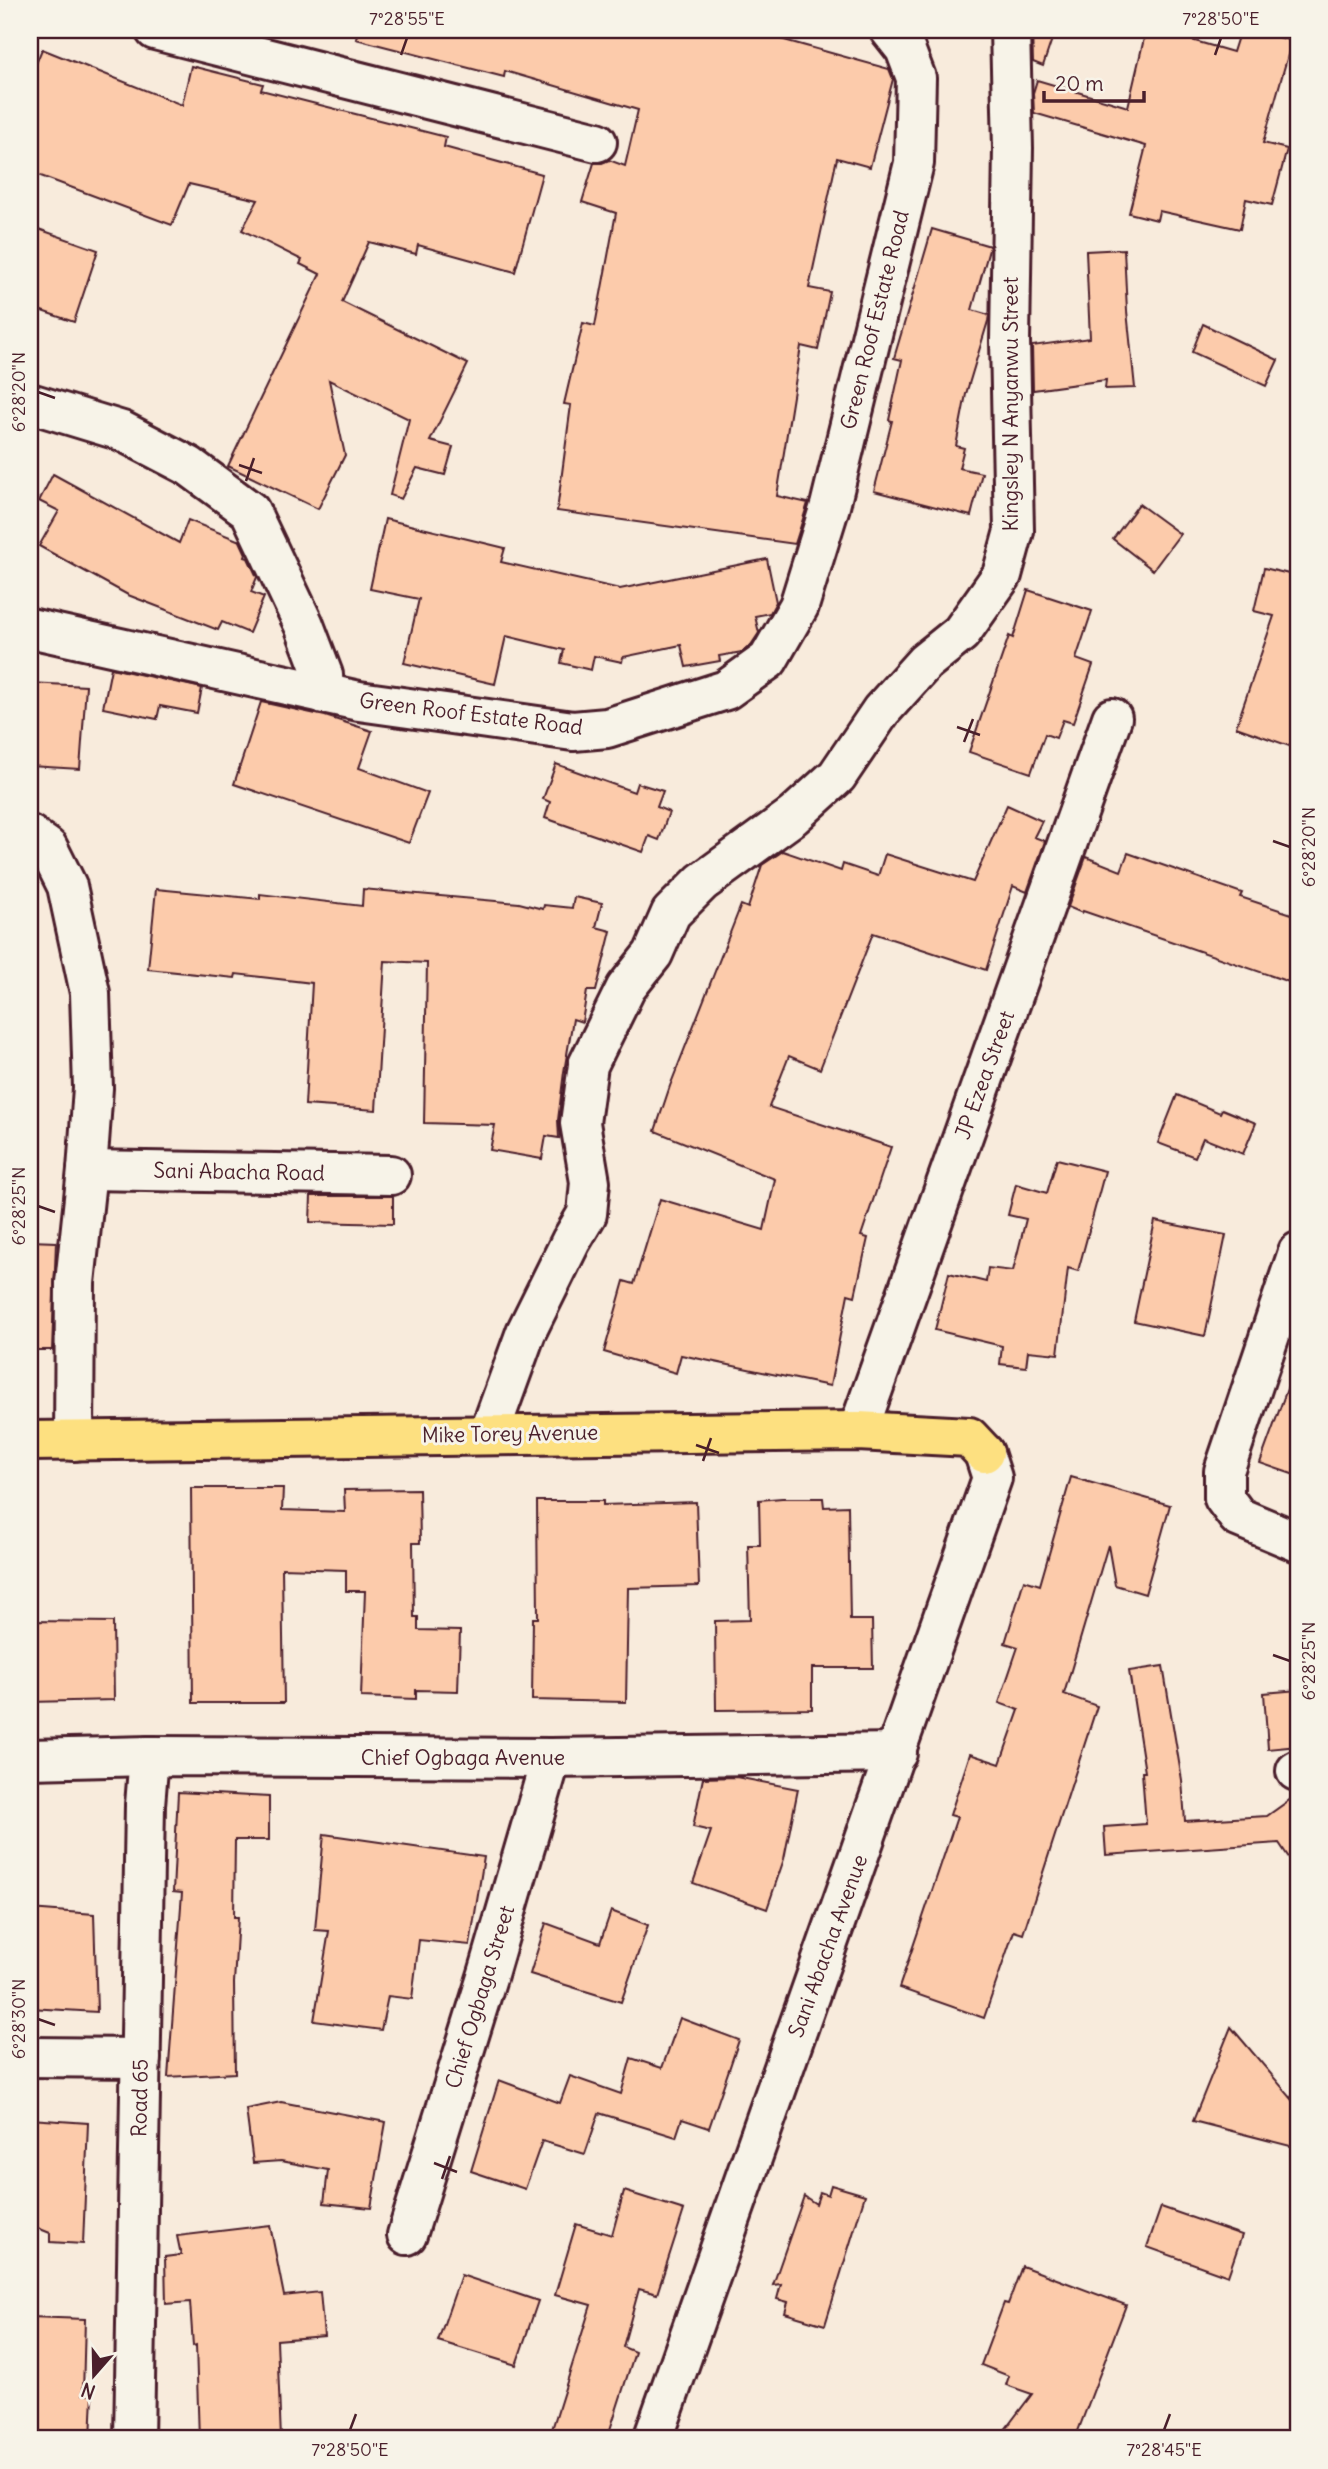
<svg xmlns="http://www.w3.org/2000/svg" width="1328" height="2469" font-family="Delius,sans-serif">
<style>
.building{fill:#fccbab;stroke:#4a1f2b;stroke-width:2}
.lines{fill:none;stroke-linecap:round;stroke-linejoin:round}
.minor-casing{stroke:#4a1f2b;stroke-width:44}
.major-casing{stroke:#4a1f2b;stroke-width:44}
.minor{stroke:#f7f3e8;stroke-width:38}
.major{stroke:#fde080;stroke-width:38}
.ticks{fill:none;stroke:#4a1f2b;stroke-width:2.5}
.labels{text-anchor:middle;stroke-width:6;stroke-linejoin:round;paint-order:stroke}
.street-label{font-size:21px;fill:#4a1f2b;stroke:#f7f3e8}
.neatline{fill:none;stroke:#4a1f2b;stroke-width:2.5}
.ticks-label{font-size:18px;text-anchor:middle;fill:#4a1f2b}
</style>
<rect width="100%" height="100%" fill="#f8ebdc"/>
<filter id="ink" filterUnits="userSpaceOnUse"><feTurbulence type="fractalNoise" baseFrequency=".0143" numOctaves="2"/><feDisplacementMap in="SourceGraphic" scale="14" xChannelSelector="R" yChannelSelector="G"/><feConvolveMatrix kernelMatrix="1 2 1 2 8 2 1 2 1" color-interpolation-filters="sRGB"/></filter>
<g filter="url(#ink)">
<!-- building -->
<g class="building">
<path d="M358,30H748L889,69L893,79L870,167L837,158L809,288L830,292L818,350L801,346L777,496L808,503L795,544L557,511L571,405L564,404L583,323L595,326L616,213L582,202L594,163H602L609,160L625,166L638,110L505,71L504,77L356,39Z"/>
<path d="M1032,30H1055L1043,66L1033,62Z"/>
<path d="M1146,30H1183L1181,37L1233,52L1240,30H1256L1292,41L1263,143L1287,149L1272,205L1246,199L1240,229L1159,211L1157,220L1129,213L1146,146L1034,113L1033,93L1037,80L1128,107Z"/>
<path d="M42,49L182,105L191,66L263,84L261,90L446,137L444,147L542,174L515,272L418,245L416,254L369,242L342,302L468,364L430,441L453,447L445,475L417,468L401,499L390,495L409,419L329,380L345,455L318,509L228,466L320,274L300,264L302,260L242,230L258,200L189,184L172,225L30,172V78Z"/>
<path d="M30,226L98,250L74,322L30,307Z"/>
<path d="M932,229L990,246L972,310L989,315L988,321L966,394L956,446L964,448L959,468L982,473L971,516L874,491L892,421L889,420L902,360L894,358Z"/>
<path d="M1124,249L1127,311L1135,388L1105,389L1106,380L1033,390L1032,346L1090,338L1086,251Z"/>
<path d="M1203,324L1278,360L1266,386L1192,352Z"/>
<path d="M53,474L179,543L188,520L240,541L246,554L245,557L248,558L257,577L251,592L264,597L249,633L222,622L218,630L128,595L39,546L59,511L39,501Z"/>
<path d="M1139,504L1180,534L1153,570L1113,539Z"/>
<path d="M385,519L505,548L501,562L620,589L767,559L776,602L770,613L755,616L759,633L751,645L742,652L719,656L720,661L686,667L681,645L623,657L622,662L594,656L591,670L561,663L564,650L506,636L495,684L404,663L419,599L370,589Z"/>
<path d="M1294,559L1298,560V749L1236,727L1274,616L1254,611L1264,568L1289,574Z"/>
<path d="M1028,590L1092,611L1076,659L1093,665L1073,723L1063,720L1056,738L1045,734L1031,773L969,752L1009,636L1013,638Z"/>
<path d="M111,668L202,688L197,713L160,706L157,719L103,708Z"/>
<path d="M30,683L86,686L80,769L30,766Z"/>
<path d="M261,702L325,716L372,731L359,768L428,793L409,843L234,784Z"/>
<path d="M556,764L634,792L637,783L663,791L657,807L669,812L659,840L649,836L643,852L545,818L550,802L543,799Z"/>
<path d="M1007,805L1042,821L1034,837L1045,841L1027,892L1013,886L986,970L873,933L820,1069L789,1056L769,1107L891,1147L861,1236L868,1238L855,1296L848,1294L830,1386L681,1355L676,1373L604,1352L624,1281L634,1284L660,1199L764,1230L775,1179L655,1131L670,1086L741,905L748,908L762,865L783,851L841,871L843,864L878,876L885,854L973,882Z"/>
<path d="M1128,853L1242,893L1240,897L1298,916V985L1083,911L1082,913L1068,907L1086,857L1121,871Z"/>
<path d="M156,889L260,899V894L362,906L363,889L519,903L543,909L544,905L572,908L574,897L602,903L596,927L611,931L596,991H587L582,1022L573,1019L564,1072L558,1120L559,1138L546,1136L542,1159L490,1150L495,1125L424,1123L427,963L385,961L376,1110L305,1105L312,983L236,974L235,978L148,969Z"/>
<path d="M1177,1095L1220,1113L1222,1109L1256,1123L1243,1154L1203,1138L1195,1157L1158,1143Z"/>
<path d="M1057,1159L1105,1171L1078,1271L1068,1268L1058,1354L1028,1351L1026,1367L1000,1364L1002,1346L935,1330L949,1273L986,1282L988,1268L1013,1271L1026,1219L1008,1215L1016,1184L1047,1193Z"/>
<path d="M311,1196H393V1224L310,1222Z"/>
<path d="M1155,1221L1226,1235L1205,1336L1134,1321Z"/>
<path d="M30,1241L56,1242L52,1350H30Z"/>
<path d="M1295,1367H1298V1476L1260,1463Z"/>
<path d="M1071,1477L1170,1505L1145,1594L1115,1585L1108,1545L1064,1694L1097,1706L1023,1934L1014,1931L984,2018L899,1988L957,1817L950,1815L970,1754L1000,1764L1019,1710L999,1703L1018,1647L1005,1643L1024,1580L1040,1585Z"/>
<path d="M191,1488H283L282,1510L345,1512L344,1490L419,1489L420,1543H413L414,1617H418V1630L460,1631L458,1691L416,1690V1699L361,1697L365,1591H346V1570L282,1568L284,1703H193Z"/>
<path d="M782,1498H823L824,1507L848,1506L850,1620H872L873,1668H812V1709L716,1710L715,1621L750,1620L748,1545H760L759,1500Z"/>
<path d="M537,1501H603V1505L696,1502L699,1586L628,1588L626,1702L532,1700L533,1618H538Z"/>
<path d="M30,1621L113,1622L114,1700L30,1702Z"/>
<path d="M1163,1666L1182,1780L1185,1821L1267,1816L1298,1794V1871L1279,1843L1106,1855L1104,1827L1146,1824L1142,1772H1145L1129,1671Z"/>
<path d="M1298,1690V1746L1268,1749L1264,1693Z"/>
<path d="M736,1777L798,1789L784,1859L767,1909L693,1883L711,1831L693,1827L703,1778Z"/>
<path d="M178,1792L269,1797V1840H235L234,1917H238L234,1983L235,2073L168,2077L182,1893L173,1892Z"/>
<path d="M324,1834L484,1857L470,1945L419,1940L412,1999L388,1996L381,2030L314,2021L329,1931L315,1930Z"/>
<path d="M30,1909L94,1914L97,2012L30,2008Z"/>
<path d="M611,1911L648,1925L621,2002L530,1974L546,1923L600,1943Z"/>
<path d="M680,2018L739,2040L709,2128L682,2119L676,2137L599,2113L585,2154L542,2141L525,2189L471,2171L499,2080L560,2103L570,2076L621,2094L631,2058L662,2068Z"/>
<path d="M1231,2027L1298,2106V2148L1193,2121Z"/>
<path d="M281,2102L386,2122L371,2208L324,2203L328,2170L281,2161L253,2163L246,2109Z"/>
<path d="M30,2119L88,2123L83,2244L50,2242V2233L30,2225Z"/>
<path d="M831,2185L865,2195L825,2325L785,2313L788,2302L777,2299L781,2284L773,2285L804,2196L816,2204L820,2192L828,2195Z"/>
<path d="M624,2191L684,2210L657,2294L639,2289L623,2347L635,2352L607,2439H549L591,2305L555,2295L576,2224L612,2235Z"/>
<path d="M1161,2207L1242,2235L1228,2276L1147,2247Z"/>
<path d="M270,2225L284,2296L320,2292L324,2336L277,2340L281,2439H199L196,2345L193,2346L190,2302L166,2304L165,2257L181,2255L177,2236Z"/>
<path d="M1022,2266L1126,2305L1075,2439H998L1032,2394L1006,2385L1009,2376L981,2365L1004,2303L1008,2304Z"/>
<path d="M461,2275L538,2301L516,2365L438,2341Z"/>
<path d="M30,2317L85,2319L83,2394L93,2395L91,2439H30Z"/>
</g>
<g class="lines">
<defs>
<g id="minor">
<path d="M155,30L597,142"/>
<path d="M30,403L122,431L189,466L250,511L304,625L323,675L324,694"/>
<path d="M30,628L359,701L573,731L607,728L726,690L768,660L799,606L830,506L914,163L916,78L905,49L890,30"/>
<path d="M30,835L48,848L67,886L90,993L93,1088L87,1170L75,1283L74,1441"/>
<path d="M87,1170L391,1175"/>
<path d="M1298,1252L1224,1471V1498L1238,1517L1298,1542"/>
<path d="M858,1431L1112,718"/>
<path d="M489,1434L526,1332L571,1241L587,1214L590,1182L580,1123L588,1065L626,988L653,954L671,913L702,882L793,816L837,776L881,711L925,662L961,633L1002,575L1014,531L1010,341L1013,148L1010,30"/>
<path d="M30,1759L149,1756L551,1758L897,1753"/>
<path d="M1296,1771L1298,1770"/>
<path d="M30,2057L141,2058"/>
<path d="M407,2235L488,1974L551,1758"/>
<path d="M134,2439L145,1805L149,1756"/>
<path d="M653,2439L992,1478L984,1453"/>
</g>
<path id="major" d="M30,1441L858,1431L969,1437L984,1453"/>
</defs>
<!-- minor casing -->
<use href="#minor" class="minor-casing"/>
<!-- major casing -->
<use href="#major" class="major-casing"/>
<!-- minor -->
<use href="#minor" class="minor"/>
<!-- major -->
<use href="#major" class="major"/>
</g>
</g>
<!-- ticks -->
<path class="ticks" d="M401,55L407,38M1215,55L1221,38M38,392L55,398M239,465L262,473M246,481L254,458M957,727L980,735M964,742L973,719M1273,841L1290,847M38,1206L55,1212M696,1445L719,1453M703,1461L711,1438M1273,1655L1290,1661M38,2019L55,2025M434,2163L457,2172M442,2179L450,2156M350,2430L356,2414M1164,2430L1170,2414"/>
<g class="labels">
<!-- street labels -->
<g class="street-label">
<text transform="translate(875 320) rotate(-76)" y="7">Green Roof Estate Road</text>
<text transform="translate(1011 404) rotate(-90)" y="7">Kingsley N Anyanwu Street</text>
<text transform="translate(471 714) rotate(7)" y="7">Green Roof Estate Road</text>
<text transform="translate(985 1075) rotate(-70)" y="7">JP Ezea Street</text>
<text transform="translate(239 1172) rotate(1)" y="7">Sani Abacha Road</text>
<text transform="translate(510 1434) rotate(-1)" y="7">Mike Torey Avenue</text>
<text x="463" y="1765">Chief Ogbaga Avenue</text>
<text transform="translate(828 1946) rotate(-70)" y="7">Sani Abacha Avenue</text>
<text transform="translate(480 1997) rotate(-73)" y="7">Chief Ogbaga Street</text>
<text transform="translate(140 2098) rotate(-89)" y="7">Road 65</text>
</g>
</g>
<!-- margin -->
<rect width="1328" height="2469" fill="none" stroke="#f7f3e8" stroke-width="77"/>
<!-- north arrow -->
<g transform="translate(94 2375) rotate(200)" stroke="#f7f3e8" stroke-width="5" paint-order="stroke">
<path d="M0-5L12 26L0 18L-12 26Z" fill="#4a1f2b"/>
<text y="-10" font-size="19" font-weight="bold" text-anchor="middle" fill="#4a1f2b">N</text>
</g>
<!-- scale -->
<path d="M1044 91v10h100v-10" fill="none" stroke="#4a1f2b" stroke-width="3.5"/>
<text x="1055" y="91" font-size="21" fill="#4a1f2b" stroke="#f7f3e8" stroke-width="5" paint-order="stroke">20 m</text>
<rect x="38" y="38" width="1252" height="2392" class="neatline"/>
<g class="ticks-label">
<text x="407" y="25">7°28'55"E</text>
<text x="1221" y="25">7°28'50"E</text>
<text transform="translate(19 392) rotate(-90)" y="6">6°28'20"N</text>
<text transform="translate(1309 847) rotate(-90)" y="6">6°28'20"N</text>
<text transform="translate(19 1206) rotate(-90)" y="6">6°28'25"N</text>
<text transform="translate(1309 1661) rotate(-90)" y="6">6°28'25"N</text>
<text transform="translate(19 2019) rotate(-90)" y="6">6°28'30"N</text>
<text x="350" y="2456">7°28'50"E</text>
<text x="1164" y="2456">7°28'45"E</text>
</g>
</svg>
